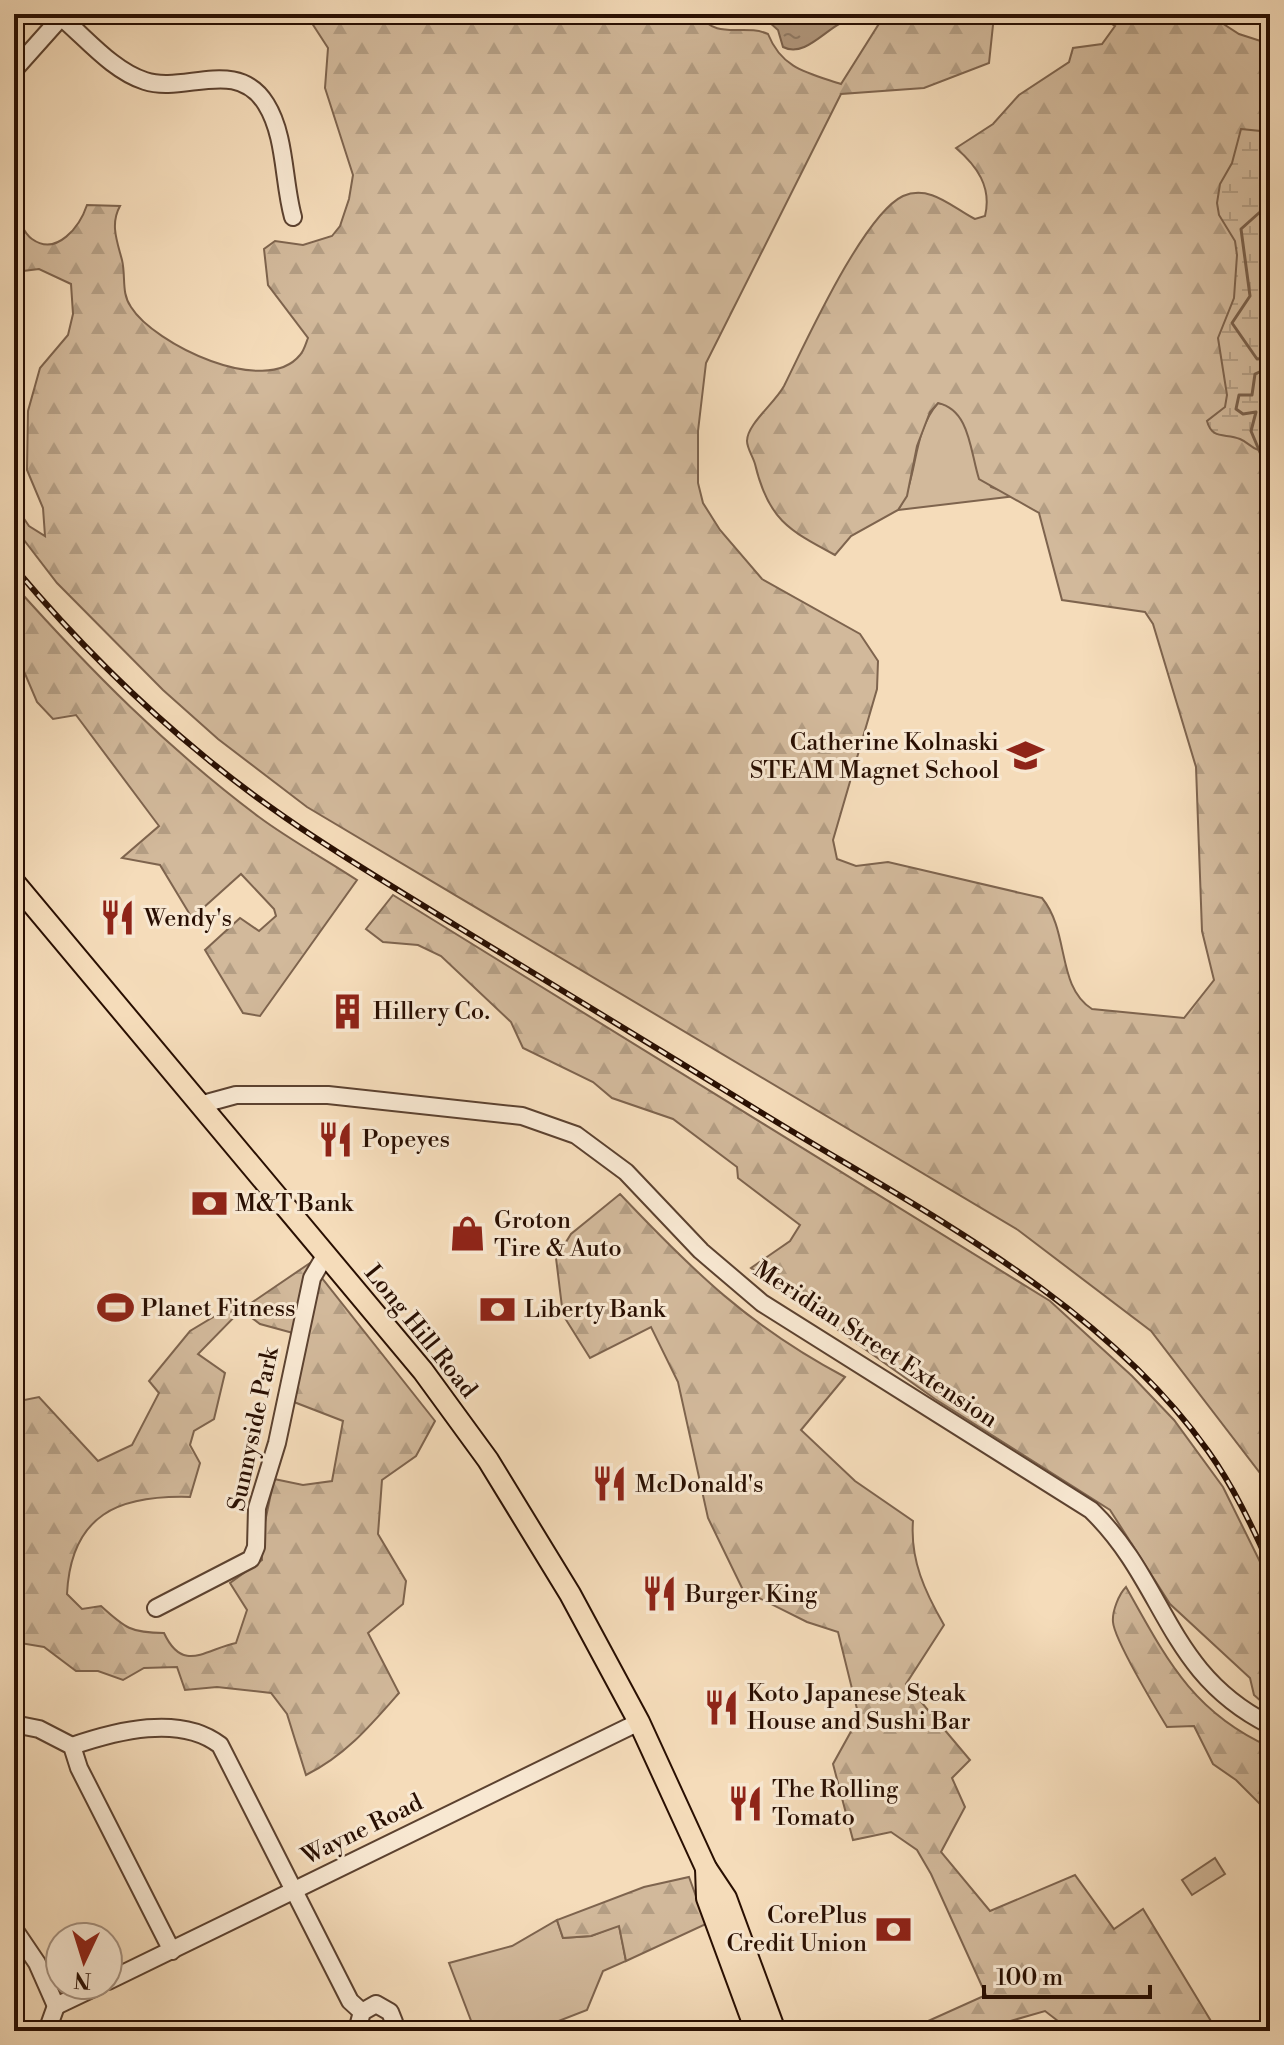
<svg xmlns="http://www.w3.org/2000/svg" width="1284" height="2045" font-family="'Libre Bodoni',serif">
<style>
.grass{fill:#d2b99b;stroke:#7e644e;stroke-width:2}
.forest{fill:url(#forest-firs);stroke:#7e644e;stroke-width:2;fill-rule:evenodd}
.wetland{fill:url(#wetland-marsh);stroke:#7e644e;stroke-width:2}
.water{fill:url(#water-ripples);stroke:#7a604b;stroke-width:2}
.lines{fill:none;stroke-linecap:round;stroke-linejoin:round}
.stream{stroke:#7a604b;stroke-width:3}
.minor-casing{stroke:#5c4230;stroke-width:20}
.major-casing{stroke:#290f02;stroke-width:24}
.minor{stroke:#f8e8d2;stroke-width:16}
.major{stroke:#f5dcba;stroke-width:20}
.rail-casing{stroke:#290f02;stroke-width:6}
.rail{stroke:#f8e8d2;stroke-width:3;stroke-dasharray:9;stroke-linecap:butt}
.labels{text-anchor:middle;stroke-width:6;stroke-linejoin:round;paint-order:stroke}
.poi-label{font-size:24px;fill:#290f02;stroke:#f8e8d2;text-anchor:start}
.street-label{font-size:24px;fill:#290f02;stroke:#f8e8d2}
</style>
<defs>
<pattern id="forest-firs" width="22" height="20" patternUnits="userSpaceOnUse" patternTransform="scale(2)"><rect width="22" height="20" fill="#d2b99b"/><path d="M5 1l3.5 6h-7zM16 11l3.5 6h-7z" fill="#b49e84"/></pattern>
<pattern id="wetland-marsh" width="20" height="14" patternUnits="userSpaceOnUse" patternTransform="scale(2)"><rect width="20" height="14" fill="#d2b99b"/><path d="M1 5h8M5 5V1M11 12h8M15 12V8" fill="none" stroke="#b49e84"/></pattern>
<pattern id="water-ripples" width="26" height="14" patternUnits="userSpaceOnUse" patternTransform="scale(2)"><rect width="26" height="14" fill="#b0967b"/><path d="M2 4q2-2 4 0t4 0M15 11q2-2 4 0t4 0" fill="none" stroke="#8f7963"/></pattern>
</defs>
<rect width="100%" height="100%" fill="#f5dcba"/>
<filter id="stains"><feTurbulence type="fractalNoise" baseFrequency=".0025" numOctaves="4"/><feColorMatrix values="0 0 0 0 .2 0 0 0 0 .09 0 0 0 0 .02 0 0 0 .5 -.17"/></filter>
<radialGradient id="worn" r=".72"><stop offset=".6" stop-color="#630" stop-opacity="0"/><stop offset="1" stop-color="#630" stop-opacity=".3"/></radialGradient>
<!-- grass -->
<g class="grass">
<path d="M938,403L952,406L960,414L991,487L1016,496L898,510C919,478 911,434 938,403Z"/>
<path d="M1215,1858L1225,1874L1192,1895L1182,1880Z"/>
<path d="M557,1920L563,1938L591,1936L619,1925L626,1961L603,1971L587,2010L533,2031H475L449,1963L512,1946Z"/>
</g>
<!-- forest -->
<g class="forest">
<path d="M306,14H699C716,41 744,23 768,34C782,69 808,73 841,84L882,19L905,14H989L993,25L989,63L924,88L841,94L706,363L698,431V483L703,503L720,530L762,579L860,634L878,661L877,689L833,840L837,859L856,866L888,862L1042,898C1070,932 1056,986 1092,1009L1184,1018L1214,980L1202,931L1196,767L1153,624L1145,612L1062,600L1039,513L979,479C970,451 970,410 938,403L930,412L917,446L907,496L898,510L851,536L835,555C788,530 768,519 755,464C753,457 747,448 747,441C747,424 775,403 784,386C805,344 863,215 903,196C930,184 953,208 975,219L985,216C992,187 977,166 956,148L993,124L1019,95L1069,62L1073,48L1102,44L1115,26L1105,20L1053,14H1223L1222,23L1239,34L1270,44V1486L1151,1331L1018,1230L307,807L218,739L163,690L57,583L14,527V504L29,526L45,536L43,508L27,470L28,411L40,368L68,335L73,314L71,284L39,269L23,271L14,282V213C20,221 24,234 32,239C57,257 80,226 87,205L120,206C110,224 117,241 122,260C126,277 121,293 131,307C154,344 265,398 300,355C304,351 306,343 308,338L268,285L264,249L275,241L303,245L332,236L340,226L349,199L353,175L325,88L328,48Z"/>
<path d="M14,585C89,669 168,749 259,817C290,840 325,859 357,880L260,1016L243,1013L205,950L240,918L259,931L276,916L274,909L241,874L192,918L160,865L122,858L159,826L76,715L53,719L37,702L14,648Z"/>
<path d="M393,895L1050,1301L1132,1376L1174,1420L1223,1487L1270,1582V1709L1254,1695L1250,1678L1170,1604L1110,1510L935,1399L751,1268L790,1241L800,1225L738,1178L737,1167L673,1119L612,1098L593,1082L523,1048L511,1022L441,956L418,945L383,942L366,929Z"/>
<path d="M620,1194C693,1271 750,1327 845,1377L801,1430L855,1481L913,1521C910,1560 925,1592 944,1625L906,1684L970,1760L952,1778L965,1807L941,1852L990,1911L1075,1875L1114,1929L1143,1909L1217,2031H1071L1045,2011L976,2031H906L986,1995L931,1874L917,1850L891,1832L853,1840L833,1764L859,1717L838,1632L807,1622L743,1590L708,1518L678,1382L651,1327L590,1358L563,1315L556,1258L571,1234Z"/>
<path d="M310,1263L435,1421L416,1456L382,1480L378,1534L406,1581L403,1604L368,1633L399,1693C371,1725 345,1756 306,1775L287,1714L271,1693L217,1687L185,1690L177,1667L144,1668L123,1680L98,1671H76L44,1647L14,1642V1402L39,1397L98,1461L132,1445L159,1393L149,1381L190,1331L220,1313L241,1310ZM241,1310L260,1324L293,1333L281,1397L343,1421L332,1481L303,1485L274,1479L261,1541L262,1560L230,1583L247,1610L236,1643C206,1649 183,1674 164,1633C131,1633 125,1628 101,1606L82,1609L67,1594C71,1514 119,1495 190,1497L200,1463L190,1445L194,1431L214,1419L225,1373L198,1354Z"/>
<path d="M1126,1587C1166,1658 1192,1712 1270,1747V1838L1264,1831L1266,1810L1236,1780L1213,1764L1194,1726L1167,1727C1156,1709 1114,1639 1113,1622C1112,1611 1119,1594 1126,1587Z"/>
<path d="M689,1877L706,1924L626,1961L619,1926L591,1936L563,1938L557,1920L644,1887Z"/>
</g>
<!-- wetland -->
<path class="wetland" d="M1241,129L1270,132V450C1253,453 1252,444 1240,439C1225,433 1212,440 1207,421L1225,407L1227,395L1218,338L1234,298L1237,255L1235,241L1219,215L1217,203L1220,184L1232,163Z"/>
<!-- water -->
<path class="water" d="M760,14H877C867,18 855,17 845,21C825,29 805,58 783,47L778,30Z"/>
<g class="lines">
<!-- stream -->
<g class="stream">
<path d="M1270,193L1260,212L1241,229L1250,296L1232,323L1257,359L1267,358L1268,368L1255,374L1252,395H1239L1236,409L1243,414L1256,412L1251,431L1267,469L1261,507L1270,523"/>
<path d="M1270,559V576"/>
<path d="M1270,700L1265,708L1270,745"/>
<path d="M1270,774L1264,804L1270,873"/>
</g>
<defs>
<g id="minor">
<path d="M61,17C86,38 113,71 145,81C184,94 237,57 266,104C286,136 283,181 293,217"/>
<path d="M14,70L64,14"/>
<path d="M203,1104L236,1095H328L522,1116L576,1135L626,1172L701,1251L762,1303L1091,1510C1167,1584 1166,1673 1270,1725"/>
<path d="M156,1608L251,1559L256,1547L257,1508L277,1443L312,1278L326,1254"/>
<path d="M14,1724L39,1729L72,1746L79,1768L172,1951"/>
<path d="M72,1746C116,1731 180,1714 220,1745L350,2001L362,2012"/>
<path d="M14,1929L37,1963L56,2006"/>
<path d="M108,1981L639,1722"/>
<path d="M56,2006L100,1985"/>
<path d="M47,2031L56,2006"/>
<path d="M362,2031L359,2023L362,2012L376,2004L390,2012L394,2022L391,2031"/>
</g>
<g id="major">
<path d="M14,882L423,1371L488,1460L570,1594L639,1722L706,1868L726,1898L775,2031"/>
<path d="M706,1868L707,1898L756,2031"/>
</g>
</defs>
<!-- minor casing -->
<use href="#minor" class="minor-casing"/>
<!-- major casing -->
<use href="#major" class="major-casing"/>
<!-- minor -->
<use href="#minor" class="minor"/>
<!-- major -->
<use href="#major" class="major"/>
<defs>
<path id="rail" d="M14,567C72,636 135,700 205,757C282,821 370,873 455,925C558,988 660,1050 762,1113C916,1208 1101,1300 1208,1451C1233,1486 1252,1526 1270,1566"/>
</defs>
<!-- rail casing -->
<use href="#rail" class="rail-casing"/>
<!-- rail -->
<use href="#rail" class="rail"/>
</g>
<!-- icons -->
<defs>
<symbol id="school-bare" viewBox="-9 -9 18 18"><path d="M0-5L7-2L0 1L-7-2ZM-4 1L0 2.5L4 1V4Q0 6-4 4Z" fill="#8f2418" stroke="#f8e8d2" stroke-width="2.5" paint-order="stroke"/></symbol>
<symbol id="restaurant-bare" viewBox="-9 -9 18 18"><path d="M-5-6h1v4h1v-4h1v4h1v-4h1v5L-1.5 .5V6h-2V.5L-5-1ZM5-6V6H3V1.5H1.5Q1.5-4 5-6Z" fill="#8f2418" stroke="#f8e8d2" stroke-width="2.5" paint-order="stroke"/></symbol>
<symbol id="building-bare" viewBox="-9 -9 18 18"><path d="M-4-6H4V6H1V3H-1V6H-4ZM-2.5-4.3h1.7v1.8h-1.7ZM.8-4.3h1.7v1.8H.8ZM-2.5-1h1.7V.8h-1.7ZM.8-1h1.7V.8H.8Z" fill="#8f2418" stroke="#f8e8d2" stroke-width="2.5" paint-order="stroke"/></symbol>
<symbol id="bank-bare" viewBox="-9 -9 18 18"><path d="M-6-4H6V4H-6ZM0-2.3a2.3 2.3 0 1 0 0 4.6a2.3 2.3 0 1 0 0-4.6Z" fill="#8f2418" stroke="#f8e8d2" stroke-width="2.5" paint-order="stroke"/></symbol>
<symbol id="shop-bare" viewBox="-9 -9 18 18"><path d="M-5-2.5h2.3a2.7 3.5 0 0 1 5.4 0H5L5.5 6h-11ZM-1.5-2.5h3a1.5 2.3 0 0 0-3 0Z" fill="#8f2418" stroke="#f8e8d2" stroke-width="2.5" paint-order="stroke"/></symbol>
<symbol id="stadium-bare" viewBox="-9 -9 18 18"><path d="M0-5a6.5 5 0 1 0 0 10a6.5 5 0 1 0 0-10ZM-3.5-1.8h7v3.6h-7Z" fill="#8f2418" stroke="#f8e8d2" stroke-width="2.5" paint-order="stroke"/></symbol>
</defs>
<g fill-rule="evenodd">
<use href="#school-bare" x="1000" y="730" width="51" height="51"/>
<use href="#restaurant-bare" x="92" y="892" width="51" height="51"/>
<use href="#building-bare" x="322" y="986" width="51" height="51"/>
<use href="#restaurant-bare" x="310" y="1114" width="51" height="51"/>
<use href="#bank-bare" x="184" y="1178" width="51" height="51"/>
<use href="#shop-bare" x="442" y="1208" width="51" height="51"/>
<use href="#stadium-bare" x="90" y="1282" width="51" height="51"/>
<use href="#bank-bare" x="472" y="1284" width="51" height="51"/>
<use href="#restaurant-bare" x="584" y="1458" width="51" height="51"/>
<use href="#restaurant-bare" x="634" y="1568" width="51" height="51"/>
<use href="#restaurant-bare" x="696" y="1682" width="51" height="51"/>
<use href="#restaurant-bare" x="720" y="1778" width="51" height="51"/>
<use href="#bank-bare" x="868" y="1904" width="51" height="51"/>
</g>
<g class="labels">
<!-- poi labels -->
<g class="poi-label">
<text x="999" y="750" text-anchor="end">Catherine Kolnaski<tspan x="999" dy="28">STEAM Magnet School</tspan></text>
<text x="144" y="926">Wendy's</text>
<text x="373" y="1019">Hillery Co.</text>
<text x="362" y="1147">Popeyes</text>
<text x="235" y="1211">M&amp;T Bank</text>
<text x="494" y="1228">Groton<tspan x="494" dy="28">Tire &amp; Auto</tspan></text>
<text x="141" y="1316">Planet Fitness</text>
<text x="524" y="1317">Liberty Bank</text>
<text x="635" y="1492">McDonald's</text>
<text x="685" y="1602">Burger King</text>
<text x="747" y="1701">Koto Japanese Steak<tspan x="747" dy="28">House and Sushi Bar</tspan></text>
<text x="772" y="1797">The Rolling<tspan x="772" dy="28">Tomato</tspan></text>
<text x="867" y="1923" text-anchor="end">CorePlus<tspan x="867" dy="28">Credit Union</tspan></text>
</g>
<!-- street labels -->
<g class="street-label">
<text transform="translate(421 1331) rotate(51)" y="8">Long Hill Road</text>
<text transform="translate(876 1344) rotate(33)" y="8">Meridian Street Extension</text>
<text transform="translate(253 1429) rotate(-78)" y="8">Sunnyside Park</text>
<text transform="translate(362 1829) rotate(-26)" y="8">Wayne Road</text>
</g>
</g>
<!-- margin -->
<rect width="1284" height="2045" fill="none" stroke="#f5dcba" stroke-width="48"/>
<rect x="16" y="16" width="1252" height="2013" fill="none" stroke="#290f02" stroke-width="4"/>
<rect x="24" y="24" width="1236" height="1997" fill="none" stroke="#290f02" stroke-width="2"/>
<!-- north arrow -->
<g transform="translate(84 1961) rotate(184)"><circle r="38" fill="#f8e8d2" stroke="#a5917f" stroke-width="2"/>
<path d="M0-6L14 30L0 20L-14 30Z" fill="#8f2418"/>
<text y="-12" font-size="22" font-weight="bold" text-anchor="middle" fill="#290f02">N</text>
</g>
<!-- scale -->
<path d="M984 1985v12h166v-12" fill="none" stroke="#290f02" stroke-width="4"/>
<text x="996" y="1985" font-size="24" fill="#290f02" stroke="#f8e8d2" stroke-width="6" paint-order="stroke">100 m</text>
<rect width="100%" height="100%" filter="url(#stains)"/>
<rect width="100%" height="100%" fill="url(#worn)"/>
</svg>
